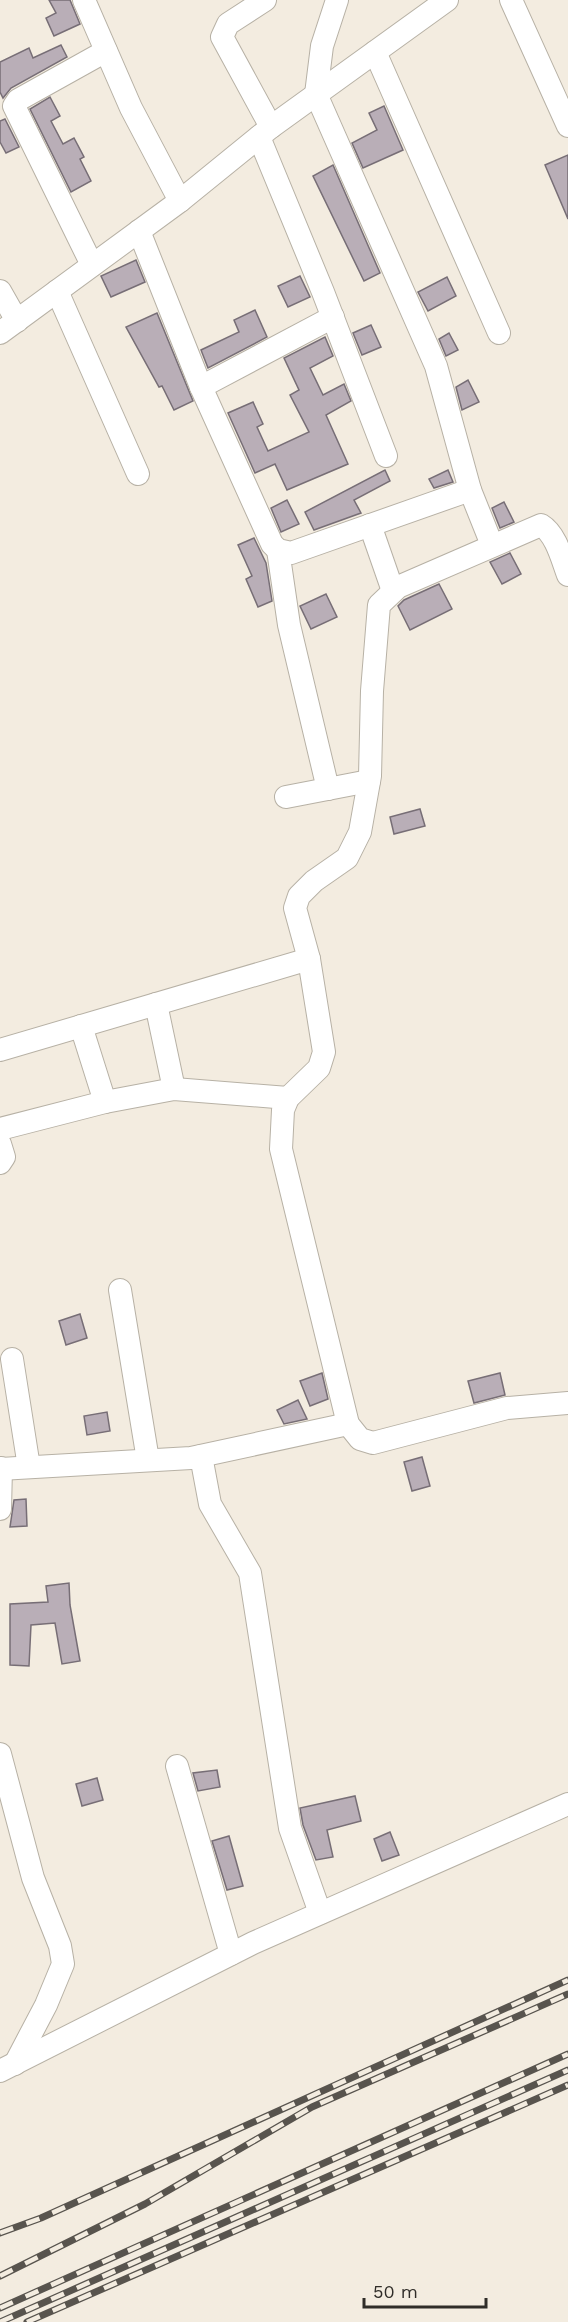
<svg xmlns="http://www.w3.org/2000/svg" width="568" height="2322" font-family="'Work Sans',sans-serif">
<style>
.building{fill:#b9aeb7;stroke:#776e76;stroke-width:1.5}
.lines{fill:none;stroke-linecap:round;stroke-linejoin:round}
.minor-casing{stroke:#b7b1a5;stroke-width:24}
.minor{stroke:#fff;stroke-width:22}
.rail-casing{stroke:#58544e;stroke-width:7}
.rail{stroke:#f3ece0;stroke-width:4.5;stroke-dasharray:14;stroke-linecap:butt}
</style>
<rect width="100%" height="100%" fill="#f3ece0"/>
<!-- building -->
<g class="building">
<path d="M49,0H70L80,24L54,36L46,18L56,13Z"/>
<path d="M61,45L67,57L11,88L3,98L0,92V62L29,48L33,58Z"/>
<path d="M50,97L60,116L51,121L63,144L74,138L84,157L80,159L91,181L71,192L30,109Z"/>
<path d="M384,106L403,150L363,168L352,143L377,130L369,113Z"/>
<path d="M5,119L19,147L6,153L0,142V121Z"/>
<path d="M568,155V219L545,165Z"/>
<path d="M333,165L380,273L364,281L313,176Z"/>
<path d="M136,260L145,282L111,297L101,276Z"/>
<path d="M300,276L310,297L288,307L278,286Z"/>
<path d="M447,277L456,296L428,311L418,292Z"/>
<path d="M255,310L267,337L208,368L201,350L239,332L234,320Z"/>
<path d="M157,313L193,401L174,410L162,386L159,387L126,327Z"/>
<path d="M371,325L381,347L362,355L353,333Z"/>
<path d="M449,333L458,350L446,356L439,339Z"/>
<path d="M325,337L333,356L310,368L323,395L344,384L351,401L326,415L348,464L287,490L275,464L255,473L228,413L253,402L263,424L257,427L268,451L309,432L290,395L299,390L284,358Z"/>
<path d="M468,380L479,402L462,410L456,387Z"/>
<path d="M385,470L390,481L354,500L361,513L314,530L305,512Z"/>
<path d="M448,470L453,482L434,488L429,479Z"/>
<path d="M287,500L299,524L281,532L271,508Z"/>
<path d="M504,502L514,522L500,528L492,508Z"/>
<path d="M254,538L266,563L272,601L258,607L246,579L252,576L238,545Z"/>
<path d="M510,553L521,574L502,584L490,562Z"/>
<path d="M439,584L452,609L410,630L398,606L404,600Z"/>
<path d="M326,594L337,617L311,629L300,606Z"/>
<path d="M420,809L425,826L394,834L390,817Z"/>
<path d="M80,1314L87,1338L66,1345L59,1321Z"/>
<path d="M322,1373L328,1399L310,1406L300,1381Z"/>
<path d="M500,1373L505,1395L474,1403L468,1381Z"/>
<path d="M298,1400L307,1419L284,1424L277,1410Z"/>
<path d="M107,1412L110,1431L87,1435L84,1416Z"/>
<path d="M422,1457L430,1486L412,1491L404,1462Z"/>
<path d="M26,1499L27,1526L10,1527L14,1500Z"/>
<path d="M69,1583L70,1605L80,1661L62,1664L55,1623L31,1625L29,1666L10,1665V1604L48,1602L46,1586Z"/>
<path d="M217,1770L220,1787L198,1791L193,1773Z"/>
<path d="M97,1778L103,1800L82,1806L76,1784Z"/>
<path d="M355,1796L361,1821L327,1830L333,1857L316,1860L303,1825L300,1808Z"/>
<path d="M390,1832L399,1855L382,1861L374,1839Z"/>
<path d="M229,1836L243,1886L227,1890L212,1841Z"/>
</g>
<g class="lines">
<defs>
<g id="minor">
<path d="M84,0L131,108L180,201"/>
<path d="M265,0L228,24L222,37L271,127"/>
<path d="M337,0L322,46L316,94L436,366L470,490L492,545"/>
<path d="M511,0L568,126"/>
<path d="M375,52L499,333"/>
<path d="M259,137L323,292L386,456"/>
<path d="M139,231L201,387L272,544L278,550L291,553L470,490"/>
<path d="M92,265L14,106L18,100L106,51"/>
<path d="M0,291L17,321"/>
<path d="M57,291L138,474"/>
<path d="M0,333L180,201L271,127L447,0"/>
<path d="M201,387L333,317"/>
<path d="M370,525L393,591"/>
<path d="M278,550L289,625L328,789"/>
<path d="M568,575C562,559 556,534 541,525L398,587L379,605L372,691L370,776L360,832L347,858L314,881L299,896L295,908L309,959L324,1052L319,1068L288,1098L283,1110L281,1149L348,1424L360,1439L373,1443L507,1408L568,1403"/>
<path d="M286,797L369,781"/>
<path d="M156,1004L174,1089"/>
<path d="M81,1026L105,1102"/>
<path d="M0,1050L309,959"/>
<path d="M0,1129L105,1102L174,1089L288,1098"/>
<path d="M0,1144L4,1157L0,1163"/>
<path d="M120,1290L148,1460"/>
<path d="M12,1359L29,1467"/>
<path d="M201,1456L210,1504L250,1573L290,1828L320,1913"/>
<path d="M0,1469L191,1458L348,1424"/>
<path d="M0,1509L1,1468"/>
<path d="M0,1754L33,1878L60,1946L63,1964L46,2005L15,2064"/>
<path d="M177,1766L231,1954"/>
<path d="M0,2071L253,1943L568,1804"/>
</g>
</defs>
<!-- minor casing -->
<use href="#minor" class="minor-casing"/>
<!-- minor -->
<use href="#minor" class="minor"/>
<defs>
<g id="rail">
<path d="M0,2233L41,2218L568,1980"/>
<path d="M0,2276L145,2204L312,2107L568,1994"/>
<path d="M0,2308L568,2054"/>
<path d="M0,2322L568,2070"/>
<path d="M27,2322L568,2085"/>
</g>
</defs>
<!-- rail casing -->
<use href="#rail" class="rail-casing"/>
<!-- rail -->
<use href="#rail" class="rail"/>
</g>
<!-- scale -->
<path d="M364 2298v9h122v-9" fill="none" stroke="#2f2c28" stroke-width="3"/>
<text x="373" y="2298" font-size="18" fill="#2f2c28" stroke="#f3ece0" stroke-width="4.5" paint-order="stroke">50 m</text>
</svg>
